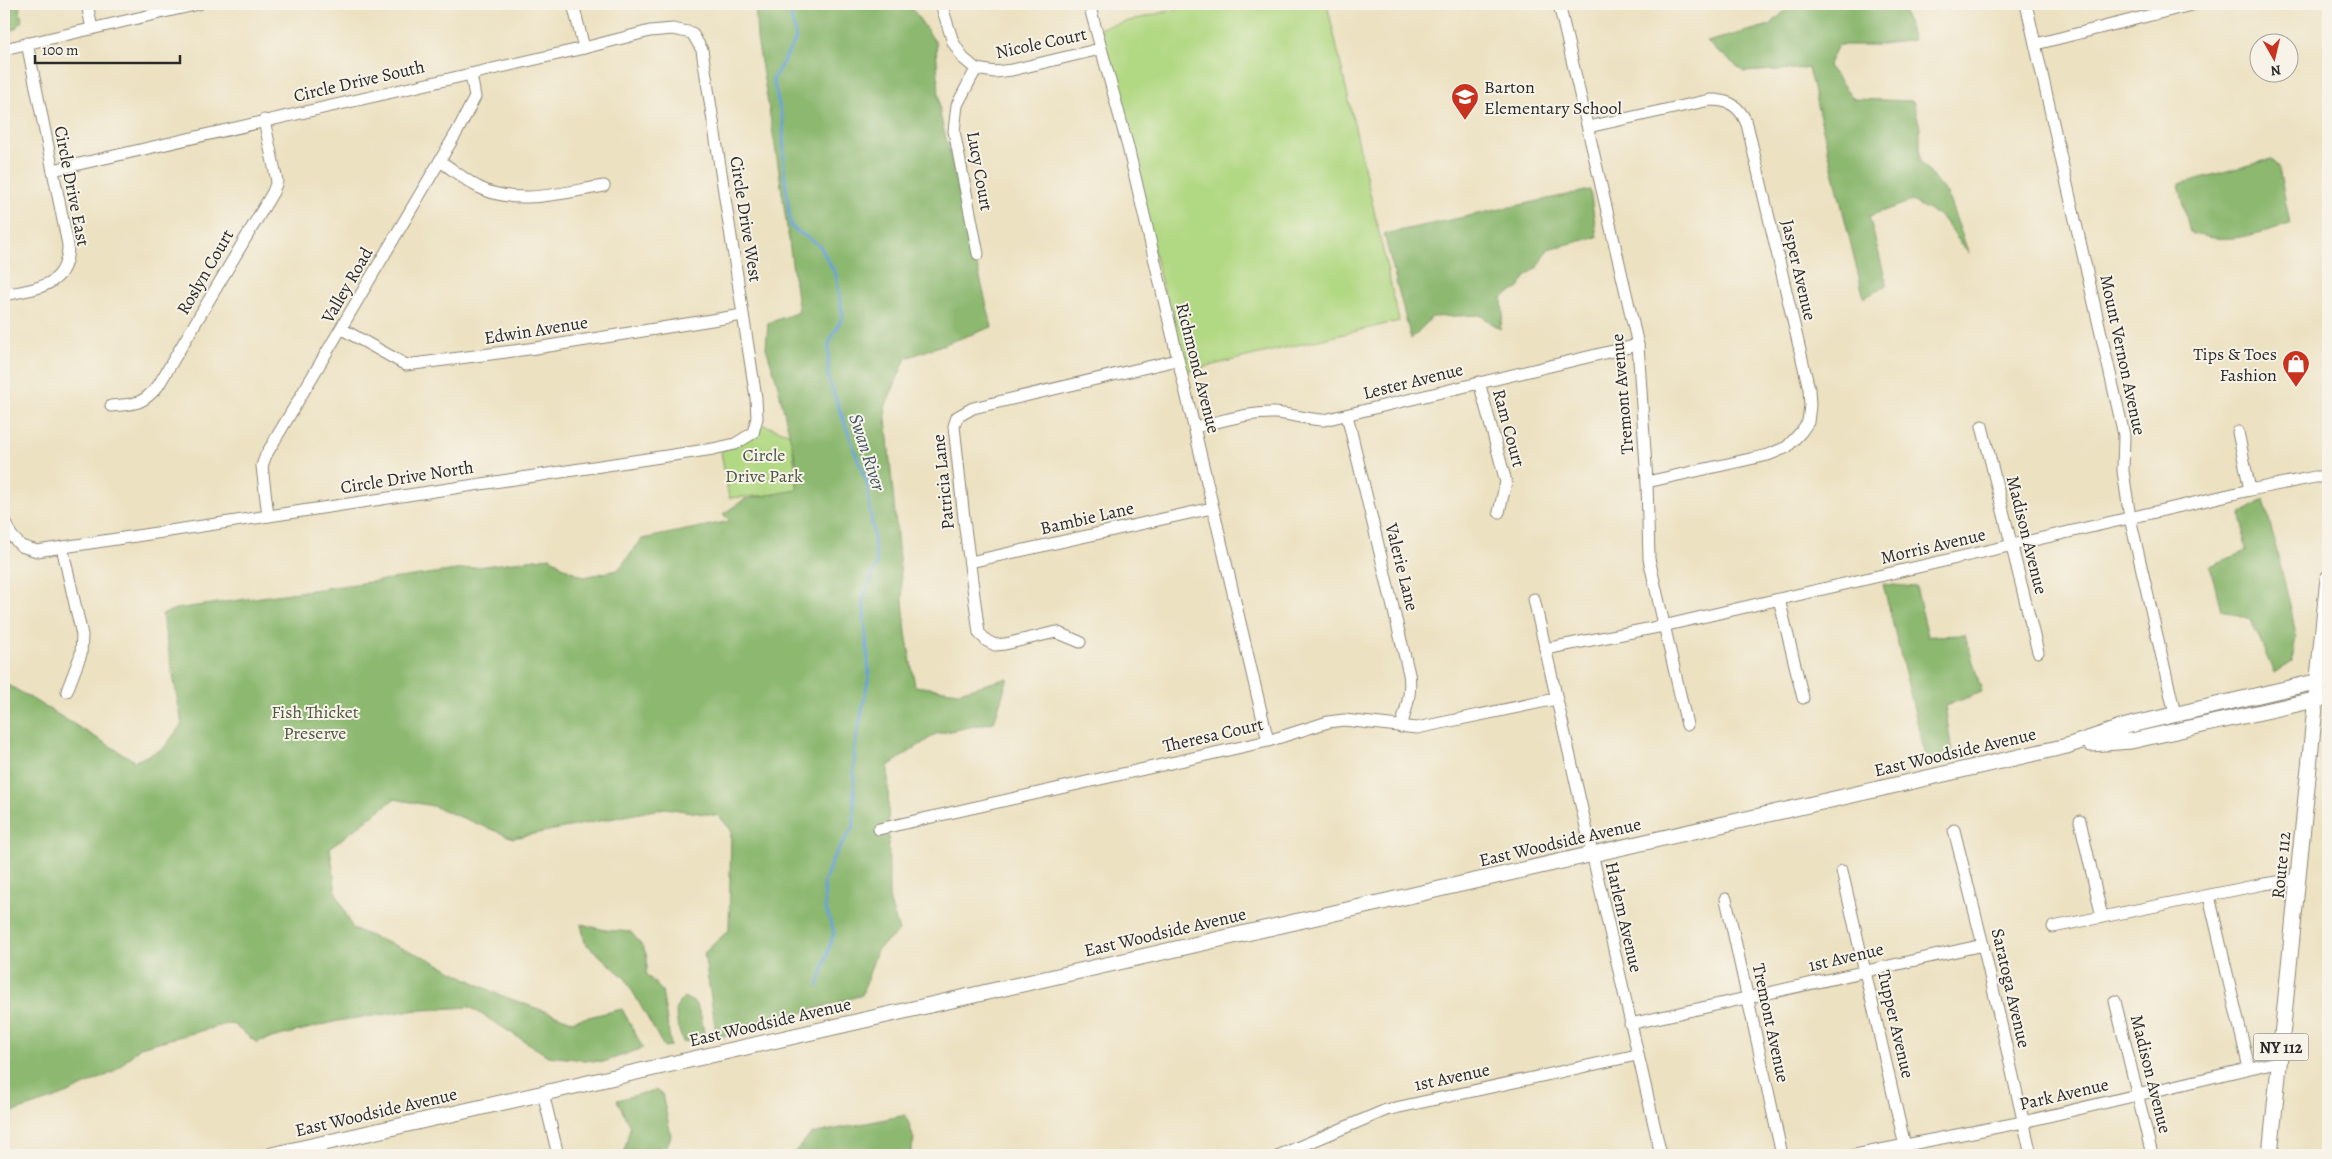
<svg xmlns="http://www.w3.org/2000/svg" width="2332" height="1159" font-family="Alegreya,serif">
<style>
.green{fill:#b1d882;stroke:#6e8256}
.forest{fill:#8cb870;stroke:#5c724e}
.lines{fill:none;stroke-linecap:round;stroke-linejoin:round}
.stream{stroke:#69a3d9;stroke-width:3}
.minor-casing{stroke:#8c8676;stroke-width:13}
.major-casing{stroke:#8c8676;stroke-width:17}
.minor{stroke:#fff;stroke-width:11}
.major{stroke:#fff;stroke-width:15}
.labels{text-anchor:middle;stroke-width:4;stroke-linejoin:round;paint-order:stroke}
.shield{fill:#f7f3e8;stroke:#686764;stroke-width:1}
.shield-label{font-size:16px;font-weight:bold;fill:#2b2b2b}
.street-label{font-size:18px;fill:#2b2b2b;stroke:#f7f3e8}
.poi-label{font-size:18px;fill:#2b2b2b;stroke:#f7f3e8;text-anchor:start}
.park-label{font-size:18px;fill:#4c5641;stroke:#f7f3e8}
.water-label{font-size:19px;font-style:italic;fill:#415568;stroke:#f7f3e8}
</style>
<rect width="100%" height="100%" fill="#f7f3e8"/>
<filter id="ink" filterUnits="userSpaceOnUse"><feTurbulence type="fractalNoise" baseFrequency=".02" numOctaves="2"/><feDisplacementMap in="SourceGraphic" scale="10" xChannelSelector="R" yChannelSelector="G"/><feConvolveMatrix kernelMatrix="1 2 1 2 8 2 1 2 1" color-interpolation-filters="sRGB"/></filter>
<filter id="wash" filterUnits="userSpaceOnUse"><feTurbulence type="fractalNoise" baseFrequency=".0096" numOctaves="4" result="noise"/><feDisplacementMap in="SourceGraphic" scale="20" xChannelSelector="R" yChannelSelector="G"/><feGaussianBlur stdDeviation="1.12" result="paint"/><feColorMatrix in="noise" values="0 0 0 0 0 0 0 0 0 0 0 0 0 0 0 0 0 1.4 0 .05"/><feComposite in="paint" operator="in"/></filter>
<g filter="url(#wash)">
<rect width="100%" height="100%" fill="#ece1c1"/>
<!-- green -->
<g class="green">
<path d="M1197,4H1327L1399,321L1183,372L1100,28Z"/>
<path d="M760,424L791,434L798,493L729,498L721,452Z"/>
</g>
<!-- forest -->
<g class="forest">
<path d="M4,4H19L22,21L15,29L4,32Z"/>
<path d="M755,4H909L936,43L940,114L992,327L906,358L885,407L906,633L915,686L959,692L1008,678L994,722L936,734L888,766L889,899L899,931L877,950L862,995L717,1038L704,953L729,930L731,830L719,816L665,808L513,838L433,806L394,799L330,848L336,893L353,929L427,958L497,994L572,1021L622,1009L643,1048L604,1062L548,1056L470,1007L407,1011L338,1021L256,1042L231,1023L140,1047L114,1072L61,1096L4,1115V682L135,761L163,749L182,724L162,615L175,609L550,557L565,568L584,577L618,570L642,539L730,521L723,514L745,499L797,490L798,471L777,382L766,348L768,323L799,312L778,164L757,38Z"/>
<path d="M1792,4H1902L1913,40L1876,45H1838L1828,66L1854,99L1913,101L1920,127V161L1947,194L1969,254L1941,217L1912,201L1869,216L1887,285L1864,298L1808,68L1744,72L1707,42L1770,25Z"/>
<path d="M2271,159L2279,169L2290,224C2250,235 2231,245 2190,233L2179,184Z"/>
<path d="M1590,190L1597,237L1548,249L1539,266L1526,276L1518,289L1502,297L1503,316L1500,329L1480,315L1432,317L1411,339L1384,234Z"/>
<path d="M2264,499L2291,609L2296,636L2292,661L2274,673L2251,620L2221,610L2210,566L2246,551L2241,514Z"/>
<path d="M1883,584L1916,587L1928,636L1965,635L1982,692L1945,706L1952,752L1927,762Z"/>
<path d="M581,924L605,930L631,932C644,948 650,953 646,974L662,991L671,1046L664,1047L625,978L585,943Z"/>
<path d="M684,997L695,1003L701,1016L705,1038L683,1042C678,1028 670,1009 684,997Z"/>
<path d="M655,1090L662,1094L671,1136L667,1146L624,1152L630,1127L617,1100Z"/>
<path d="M906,1115L914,1140L910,1155H792L811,1134Z"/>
</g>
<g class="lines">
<!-- stream -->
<path class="stream" d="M788,4L796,39L773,79L783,122L784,170L791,227L820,246L836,275L843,316L829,343L828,378L867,484L877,564L863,599L869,675L854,751V826L833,858L824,882L825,907L834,932L818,986"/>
</g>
</g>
<g filter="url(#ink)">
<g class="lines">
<defs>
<g id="minor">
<path d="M87,4L92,29"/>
<path d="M573,4L584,48"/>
<path d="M941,4L953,42L963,58L976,69L995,72L1012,70L1100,49"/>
<path d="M1089,4L1128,147L1268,741"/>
<path d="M1559,4L1638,345L1647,482L1649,559L1687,725"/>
<path d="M2026,4L2124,435L2123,471L2130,518L2175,714"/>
<path d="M2036,44L2195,4"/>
<path d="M4,49L199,4"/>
<path d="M976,69L957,105L954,131L978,254"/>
<path d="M1588,127L1710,100C1729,100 1739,105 1747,124L1809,389L1810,405L1808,422L1801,432L1787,447L1768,455L1647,482"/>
<path d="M440,161C452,169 465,180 478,187C517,207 564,192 604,186"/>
<path d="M4,295C38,288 68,287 68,245L27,43"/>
<path d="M342,329L406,365L536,348L743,315"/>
<path d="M1479,382L1506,482L1499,512"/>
<path d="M111,406C135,404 142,405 158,386L273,192L277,181L264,120"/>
<path d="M1347,415L1409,674C1412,693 1406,709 1401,727"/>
<path d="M1982,426L2038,652"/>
<path d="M1195,427C1220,422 1249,412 1275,413C1292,414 1307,420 1324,420L1638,345"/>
<path d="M2238,432L2250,490"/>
<path d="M268,516L262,466L266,455L458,130L475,97L471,74"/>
<path d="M4,517L11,535L21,546L37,551L713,449L735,444L753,433L757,418L756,398L702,50L692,33L673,29L650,31L584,48L53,170"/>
<path d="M62,547L82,635L81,654L67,691"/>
<path d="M970,562L1212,508"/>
<path d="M1534,599L1661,1155"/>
<path d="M1779,599L1803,698"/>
<path d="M1080,642L1056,632L1005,644L995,645L987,641L979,633L965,528L954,426L957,417L973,408L1177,360"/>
<path d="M1545,649L1663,626L2250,490L2315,477H2328"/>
<path d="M2080,821L2102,917"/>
<path d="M879,829L1268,741L1328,722L1344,720L1417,728L1556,699"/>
<path d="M1954,830L1983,945L2031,1155"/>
<path d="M1842,871L1907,1155"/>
<path d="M2209,896L2249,1068"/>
<path d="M1726,899L1782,1155"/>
<path d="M2053,927L2264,884L2298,879"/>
<path d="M2115,1001L2152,1155"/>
<path d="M1630,1024L1983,945"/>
<path d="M543,1093L558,1155"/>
<path d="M1280,1155L1386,1110L1637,1055"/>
<path d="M1855,1155L2023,1122L2280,1061"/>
</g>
<g id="major">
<path d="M2091,744L2131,741L2328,697"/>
<path d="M272,1155L2067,746L2126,726L2328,679"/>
<path d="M2270,1155L2328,578"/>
</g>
</defs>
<!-- minor casing -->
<use href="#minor" class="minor-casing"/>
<!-- major casing -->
<use href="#major" class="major-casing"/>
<!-- minor -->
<use href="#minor" class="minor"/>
<!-- major -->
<use href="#major" class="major"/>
</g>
</g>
<!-- icons -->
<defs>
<symbol id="school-pin" viewBox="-11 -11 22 30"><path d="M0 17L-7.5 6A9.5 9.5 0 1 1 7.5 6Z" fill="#c8321e" stroke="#f7f3e8"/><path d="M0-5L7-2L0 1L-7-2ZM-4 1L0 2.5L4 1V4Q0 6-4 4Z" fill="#fff"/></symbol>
<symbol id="shop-pin" viewBox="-11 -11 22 30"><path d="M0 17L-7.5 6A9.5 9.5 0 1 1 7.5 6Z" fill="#c8321e" stroke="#f7f3e8"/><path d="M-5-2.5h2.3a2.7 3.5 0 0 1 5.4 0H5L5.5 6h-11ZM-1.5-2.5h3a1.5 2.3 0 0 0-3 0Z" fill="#fff"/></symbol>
</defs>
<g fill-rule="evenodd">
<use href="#school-pin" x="1449" y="81" width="32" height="43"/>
<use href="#shop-pin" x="2280" y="348" width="32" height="43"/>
</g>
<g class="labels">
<!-- shield labels -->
<rect class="shield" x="2253.5" y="1033.5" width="55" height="27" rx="4"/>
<g class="shield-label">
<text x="2281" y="1053">NY 112</text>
</g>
<!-- street labels -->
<g class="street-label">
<text transform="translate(1041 43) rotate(-12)" y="6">Nicole Court</text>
<text transform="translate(359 81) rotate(-13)" y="6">Circle Drive South</text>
<text transform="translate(980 171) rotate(80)" y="6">Lucy Court</text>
<text transform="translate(72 186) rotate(79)" y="6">Circle Drive East</text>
<text transform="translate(746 219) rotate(81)" y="6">Circle Drive West</text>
<text transform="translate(1799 270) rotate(77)" y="6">Jasper Avenue</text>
<text transform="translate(205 272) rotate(-60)" y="6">Roslyn Court</text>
<text transform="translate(347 285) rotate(-60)" y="6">Valley Road</text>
<text transform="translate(536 330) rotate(-9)" y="6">Edwin Avenue</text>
<text transform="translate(2123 355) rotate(78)" y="6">Mount Vernon Avenue</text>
<text transform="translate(1198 368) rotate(76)" y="6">Richmond Avenue</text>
<text transform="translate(1413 381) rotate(-14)" y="6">Lester Avenue</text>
<text transform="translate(1622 394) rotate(-95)" y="6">Tremont Avenue</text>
<text transform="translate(1509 428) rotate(75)" y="6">Ram Court</text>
<text transform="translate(407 477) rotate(-9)" y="6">Circle Drive North</text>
<text transform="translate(943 482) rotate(-96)" y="6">Patricia Lane</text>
<text transform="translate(1087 518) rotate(-13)" y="6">Bambie Lane</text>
<text transform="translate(2027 535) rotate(76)" y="6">Madison Avenue</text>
<text transform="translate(1933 546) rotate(-13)" y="6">Morris Avenue</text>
<text transform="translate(1402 567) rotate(76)" y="6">Valerie Lane</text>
<text transform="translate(1213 735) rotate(-13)" y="6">Theresa Court</text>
<text transform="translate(1955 752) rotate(-13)" y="6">East Woodside Avenue</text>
<text transform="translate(1560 842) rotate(-13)" y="6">East Woodside Avenue</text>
<text transform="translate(2281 865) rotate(-84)" y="6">Route 112</text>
<text transform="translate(1624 917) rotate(77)" y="6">Harlem Avenue</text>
<text transform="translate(1165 932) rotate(-13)" y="6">East Woodside Avenue</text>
<text transform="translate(1846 957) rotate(-13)" y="6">1st Avenue</text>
<text transform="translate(2011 988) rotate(77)" y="6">Saratoga Avenue</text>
<text transform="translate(770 1022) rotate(-13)" y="6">East Woodside Avenue</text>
<text transform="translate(1771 1023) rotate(78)" y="6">Tremont Avenue</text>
<text transform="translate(1896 1024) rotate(77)" y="6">Tupper Avenue</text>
<text transform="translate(2151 1074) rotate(76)" y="6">Madison Avenue</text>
<text transform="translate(1452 1077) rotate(-12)" y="6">1st Avenue</text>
<text transform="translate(2064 1094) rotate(-13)" y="6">Park Avenue</text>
<text transform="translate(376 1112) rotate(-13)" y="6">East Woodside Avenue</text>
</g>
<!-- poi labels -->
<g class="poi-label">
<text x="1484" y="93">Barton<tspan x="1484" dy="21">Elementary School</tspan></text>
<text x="2277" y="360" text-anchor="end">Tips &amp; Toes<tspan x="2277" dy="21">Fashion</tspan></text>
</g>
<!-- park labels -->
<g class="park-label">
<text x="764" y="461">Circle<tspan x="764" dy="21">Drive Park</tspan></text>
<text x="315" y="718">Fish Thicket<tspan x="315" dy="21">Preserve</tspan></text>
</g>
<!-- water labels -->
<g class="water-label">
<text transform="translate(868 452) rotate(72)" y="7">Swan River</text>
</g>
</g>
<!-- margin -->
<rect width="2332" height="1159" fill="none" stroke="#f7f3e8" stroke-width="20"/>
<!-- north arrow -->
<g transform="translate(2274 58) rotate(172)"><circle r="24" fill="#f7f3e8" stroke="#a5a39c"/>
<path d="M0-4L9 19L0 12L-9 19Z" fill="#c8321e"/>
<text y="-8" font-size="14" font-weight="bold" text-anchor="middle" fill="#2b2b2b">N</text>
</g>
<!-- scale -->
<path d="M35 55v8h145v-8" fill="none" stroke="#2b2b2b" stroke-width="2.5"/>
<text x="42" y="55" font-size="15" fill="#2b2b2b" stroke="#f7f3e8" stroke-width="4" paint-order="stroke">100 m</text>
</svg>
